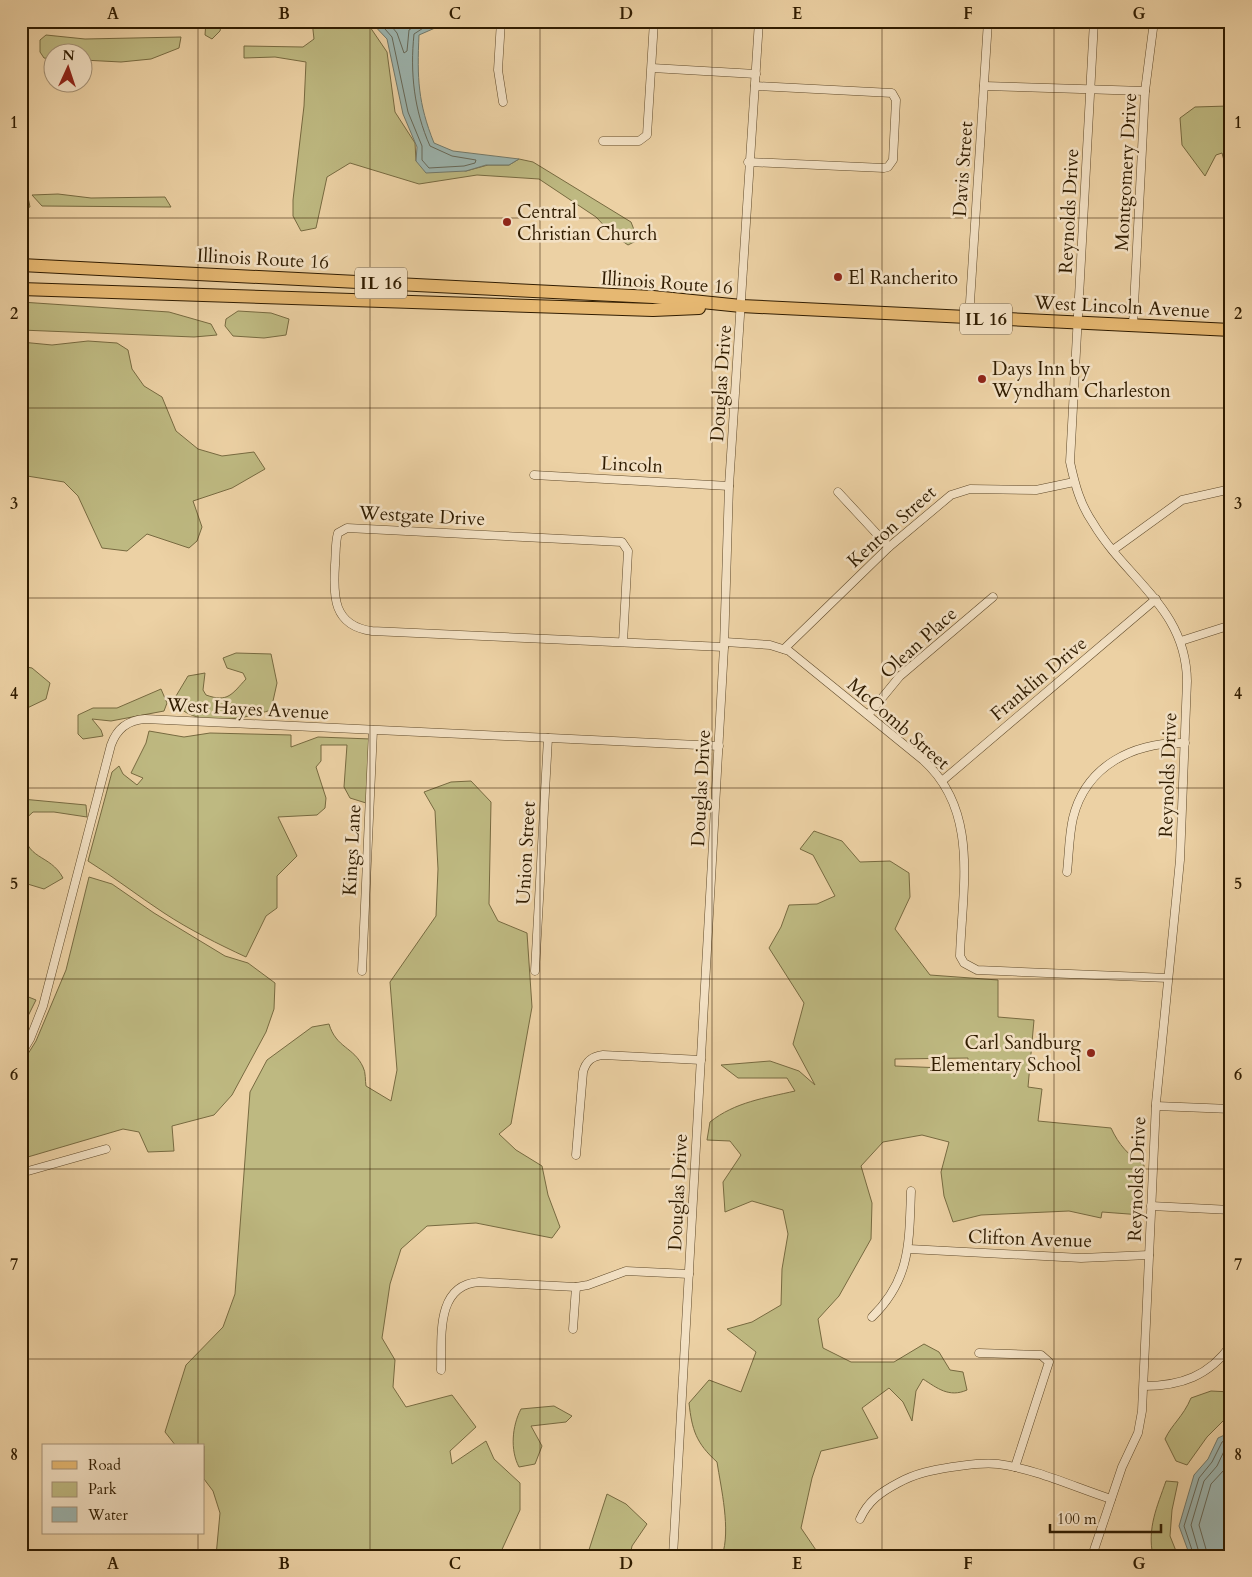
<svg xmlns="http://www.w3.org/2000/svg" width="1252" height="1577" font-family="Cardo,serif">
<style>
.green{fill:#beb981;stroke:#776a40;fill-rule:evenodd}
.water{fill:#9cb5b0;stroke:#71786a}
.lines{fill:none;stroke-linecap:round;stroke-linejoin:round}
.shore{stroke:#666858;stroke-width:1}
.street-casing{stroke:#5f4929;stroke-width:9}
.primary-casing{stroke:#301c00;stroke-width:14}
.street{stroke:#f3e1c4;stroke-width:8}
.primary{stroke:#e6b872;stroke-width:12}
.grid{fill:none;stroke:#301c00;stroke-width:1;stroke-opacity:0.55}
.poi-dot{fill:#8f2418;stroke:#f3e1c4;stroke-width:2}
.labels{text-anchor:middle;stroke-width:5;stroke-linejoin:round;paint-order:stroke}
.shield{fill:#f3e1c4;stroke:#6a573b;stroke-width:1}
.shield-label{font-size:18px;font-weight:bold;fill:#301c00}
.street-label{font-size:19px;fill:#301c00;stroke:#f3e1c4}
.poi-label{font-size:19px;fill:#301c00;stroke:#f3e1c4;text-anchor:start}
.neatline{fill:none;stroke:#301c00;stroke-width:2}
.grid-label{font-size:16px;text-anchor:middle;font-weight:bold;fill:#301c00}
</style>
<rect width="100%" height="100%" fill="#ecd1a4"/>
<filter id="stains"><feTurbulence type="fractalNoise" baseFrequency=".004" numOctaves="4"/><feColorMatrix values="0 0 0 0 .2 0 0 0 0 .09 0 0 0 0 .02 0 0 0 .5 -.17"/></filter>
<radialGradient id="worn" r=".72"><stop offset=".6" stop-color="#630" stop-opacity="0"/><stop offset="1" stop-color="#630" stop-opacity=".3"/></radialGradient>
<!-- green -->
<g class="green">
<path d="M206,21H222L220,31L212,39L205,35Z"/>
<path d="M312,21H363L370,27L387,52L395,112L415,143L416,161L466,171L488,165H509L519,159L533,162L631,222L638,240L628,245L612,234L596,217L539,179L477,175L419,184L350,163L327,177L316,228L301,231L293,216V200L304,106L306,62L275,57L244,58V46L303,47L314,39Z"/>
<path d="M46,35L85,39L181,37L179,48L151,59L121,62L83,60L82,52H52V59L44,58L40,52V40Z"/>
<path d="M1231,100V176L1227,172L1222,153L1216,155L1205,176L1182,145L1180,118L1195,107L1228,106Z"/>
<path d="M21,128C28,146 25,164 25,183C25,191 29,199 30,207L21,210Z"/>
<path d="M58,194L91,198L165,197L171,207L42,206L32,195Z"/>
<path d="M21,302L169,312L211,324L217,335L194,337L21,330Z"/>
<path d="M238,311L271,313L289,319L286,335L264,338L233,336L225,326L226,319Z"/>
<path d="M88,341L117,343L128,350L132,369L144,386L162,397L176,431L198,449L222,456L254,452L265,469L232,488L193,501L202,527L197,541L189,548L147,534L127,551L102,548L78,496L64,482L21,475V342L52,345Z"/>
<path d="M236,653L271,654L277,683L271,710C243,719 201,728 177,706L176,696L188,676L205,673L203,690L206,695C228,703 232,694 246,679L243,673L227,668L223,658Z"/>
<path d="M21,666L32,668L50,683L46,699L21,711Z"/>
<path d="M161,689L167,703L164,711L111,721L92,719L101,730L103,736L83,739L78,734V715L93,708H117Z"/>
<path d="M149,731L184,737L210,733L291,735V747L318,737L371,739L366,803L350,798L344,787L347,745H321V761L316,767L326,798L325,808L317,815L278,817L297,856L277,876V908L266,916L246,957C218,944 190,930 164,913C138,896 114,877 88,861L112,772L119,766L123,774L137,785L143,778L131,773L146,743Z"/>
<path d="M471,781L491,802L489,904L498,921L527,933L532,1007L511,1124L499,1134L516,1150L542,1166L548,1195L560,1227L552,1238L476,1223L427,1226L401,1249L390,1284L382,1338L395,1360L393,1387L406,1407L452,1395L476,1427L450,1451L452,1464L486,1441L494,1459L520,1483V1510L499,1556H216L220,1513L213,1491L204,1479V1446H176L165,1432L186,1365L223,1327L235,1294L250,1092L267,1060L312,1027L329,1024C336,1048 354,1047 363,1067C366,1072 365,1081 366,1086L391,1101L397,1070L390,982L436,916L438,869L435,811L424,792L451,782Z"/>
<path d="M22,799L86,805L87,817L54,812H33L21,823Z"/>
<path d="M21,824L24,827C24,861 50,853 63,878L44,889L21,882Z"/>
<path d="M814,831L842,841L860,862L890,861L909,873L910,897L895,929L930,975L998,980V1017L1034,1020L1028,1087L1042,1089L1038,1121L1111,1128C1119,1145 1128,1155 1144,1165L1142,1215L1102,1212L1101,1218L1069,1211L981,1215L953,1222L944,1196L941,1172L949,1142L922,1135L883,1142L861,1166L872,1203L871,1239L839,1296L818,1319L823,1348L851,1362H894L924,1344L939,1352L950,1370L963,1372L967,1390C949,1398 937,1388 923,1379L916,1391L912,1421L903,1402L889,1388L862,1408L878,1438L821,1451L812,1478L801,1528L820,1556H722C731,1530 721,1488 717,1462C696,1443 692,1430 689,1403L709,1380L741,1392L756,1352L727,1329L752,1322L781,1305L782,1269L788,1234L783,1210L752,1201L725,1212L723,1182L741,1155L730,1141L707,1140L710,1122C735,1102 765,1098 795,1091L787,1078H738L721,1065L770,1061L799,1071L815,1085L793,1044L804,1003L769,948L781,927L789,905L817,904L835,896L813,855L800,849ZM968,1058L967,1069L895,1066V1059Z"/>
<path d="M89,877L112,884L154,913L225,956L248,963L275,983L274,1009L266,1032L232,1095L214,1115L172,1126L174,1151L148,1152L139,1132L123,1129L21,1159V1065L36,1041L66,970Z"/>
<path d="M21,994L36,1000L21,1030Z"/>
<path d="M1211,1391L1231,1392V1413L1207,1437L1187,1465L1176,1461L1165,1439C1172,1424 1183,1417 1191,1398Z"/>
<path d="M554,1406L572,1416L566,1422L531,1426L542,1446L535,1464L519,1467C510,1450 512,1426 521,1409Z"/>
<path d="M1166,1481L1178,1482L1172,1510L1170,1536L1178,1556H1153C1147,1528 1157,1507 1166,1481Z"/>
<path d="M607,1494L626,1504L647,1524L632,1546L630,1556H587Z"/>
</g>
<!-- water -->
<g class="water">
<path d="M370,21H441L435,28L419,35C417,78 418,103 434,143L453,151L519,159L509,165H486L466,171L426,173L416,161L417,147L403,114L387,39Z"/>
<path d="M1231,1432V1556H1190L1179,1526L1194,1475L1208,1459L1218,1438Z"/>
</g>
<g class="lines">
<!-- shore -->
<g class="shore">
<path d="M378,21L392,37L408,112L422,146V160L429,168L464,166L475,163L476,160L452,156L430,146C414,110 410,73 414,34L434,21"/>
<path d="M387,21L397,33L404,53L407,51L409,30L423,21"/>
<path d="M1194,1556L1184,1526L1199,1478L1212,1462L1222,1442L1231,1437"/>
<path d="M1200,1556L1191,1525L1204,1481L1217,1466L1226,1447L1231,1445"/>
<path d="M1208,1556L1199,1525L1211,1484L1224,1470L1231,1455"/>
</g>
<defs>
<g id="street">
<path d="M501,21L498,70L503,102"/>
<path d="M652,68L756,74"/>
<path d="M984,86L1145,91"/>
<path d="M603,141H639L647,135L654,21"/>
<path d="M748,162L884,168L888,167L893,160L896,100L892,93L755,86"/>
<path d="M969,318L988,21"/>
<path d="M1133,325L1145,91L1154,21"/>
<path d="M534,475L729,486"/>
<path d="M838,492L889,547"/>
<path d="M1113,550L1182,500L1231,489"/>
<path d="M1181,641L1231,625"/>
<path d="M623,642L628,551L622,542L347,528L338,533C335,543 336,554 335,565C333,596 333,626 372,631L724,647"/>
<path d="M725,642L770,645L789,651L923,760C980,811 962,888 960,956L964,963L977,970L1168,978"/>
<path d="M784,649L889,547L951,495L970,489L1036,490L1074,482"/>
<path d="M868,715L900,676L993,597"/>
<path d="M942,781L1156,599"/>
<path d="M1067,872C1069,854 1069,835 1073,818C1086,765 1134,742 1185,743"/>
<path d="M362,971L373,730"/>
<path d="M535,971L548,738"/>
<path d="M21,1054L30,1039L43,1006L111,745C117,728 128,720 145,719L719,746"/>
<path d="M1156,1106L1231,1109"/>
<path d="M576,1155L583,1072C586,1061 592,1056 603,1055L701,1060"/>
<path d="M21,1173L106,1149"/>
<path d="M1151,1206L1231,1210"/>
<path d="M909,1249L1081,1258L1149,1255"/>
<path d="M872,1317C911,1279 909,1242 911,1191"/>
<path d="M573,1329L576,1287"/>
<path d="M979,1353L1041,1355L1049,1362L1015,1467"/>
<path d="M441,1370C442,1338 435,1285 479,1282L576,1287L588,1285L626,1271L689,1274"/>
<path d="M1144,1386C1181,1386 1209,1376 1231,1345"/>
<path d="M860,1519C868,1501 881,1492 898,1483C916,1473 933,1470 952,1467C968,1465 982,1462 998,1464C1036,1469 1074,1487 1111,1499"/>
<path d="M673,1556L724,647L729,486L759,21"/>
<path d="M1092,1556L1122,1467L1138,1433L1142,1411L1156,1103L1180,860L1187,681C1186,608 1127,580 1093,523C1080,504 1075,485 1070,462L1094,21"/>
</g>
<g id="primary">
<path d="M21,265L653,297L741,306L1231,330"/>
<path d="M21,289L653,310L699,308"/>
</g>
</defs>
<!-- street casing -->
<use href="#street" class="street-casing"/>
<!-- primary casing -->
<use href="#primary" class="primary-casing"/>
<!-- street -->
<use href="#street" class="street"/>
<!-- primary -->
<use href="#primary" class="primary"/>
</g>
<!-- grid -->
<path class="grid" d="M198,21V1446M370,21V1556M540,21V1556M712,21V1556M882,21V1556M1054,21V1556M21,218H1231M21,408H1231M21,598H1231M21,788H1231M21,979H1231M21,1169H1231M21,1359H1231M198,1533V1556"/>
<!-- markers -->
<g class="poi-dot">
<circle cx="507" cy="222" r="5"/>
<circle cx="838" cy="277" r="5"/>
<circle cx="982" cy="379" r="5"/>
<circle cx="1091" cy="1053" r="5"/>
</g>
<g class="labels">
<!-- shield labels -->
<g class="shield">
<rect x="355" y="267.5" width="52" height="31" rx="4"/>
<rect x="960" y="303.5" width="52" height="31" rx="4"/>
</g>
<g class="shield-label">
<text x="381" y="289">IL 16</text>
<text x="986" y="325">IL 16</text>
</g>
<!-- street labels -->
<g class="street-label">
<text transform="translate(962 169) rotate(-86)" y="7">Davis Street</text>
<text transform="translate(1125 172) rotate(-87)" y="7">Montgomery Drive</text>
<text transform="translate(1068 211) rotate(-87)" y="7">Reynolds Drive</text>
<text transform="translate(263 258) rotate(3)" y="7">Illinois Route 16</text>
<text transform="translate(667 282) rotate(4)" y="7">Illinois Route 16</text>
<text transform="translate(1122 306) rotate(3)" y="7">West Lincoln Avenue</text>
<text transform="translate(720 383) rotate(-86)" y="7">Douglas Drive</text>
<text transform="translate(632 464) rotate(3)" y="7">Lincoln</text>
<text transform="translate(422 515) rotate(3)" y="7">Westgate Drive</text>
<text transform="translate(891 526) rotate(-42)" y="7">Kenton Street</text>
<text transform="translate(918 642) rotate(-42)" y="7">Olean Place</text>
<text transform="translate(1038 678) rotate(-40)" y="7">Franklin Drive</text>
<text transform="translate(248 708) rotate(3)" y="7">West Hayes Avenue</text>
<text transform="translate(899 723) rotate(41)" y="7">McComb Street</text>
<text transform="translate(1167 775) rotate(-88)" y="7">Reynolds Drive</text>
<text transform="translate(700 788) rotate(-87)" y="7">Douglas Drive</text>
<text transform="translate(351 850) rotate(-87)" y="7">Kings Lane</text>
<text transform="translate(525 853) rotate(-87)" y="7">Union Street</text>
<text transform="translate(1136 1179) rotate(-88)" y="7">Reynolds Drive</text>
<text transform="translate(677 1192) rotate(-87)" y="7">Douglas Drive</text>
<text transform="translate(1030 1238) rotate(2)" y="7">Clifton Avenue</text>
</g>
<!-- poi labels -->
<g class="poi-label">
<text x="517" y="218">Central<tspan x="517" dy="22">Christian Church</tspan></text>
<text x="848" y="284">El Rancherito</text>
<text x="992" y="375">Days Inn by<tspan x="992" dy="22">Wyndham Charleston</tspan></text>
<text x="1081" y="1049" text-anchor="end">Carl Sandburg<tspan x="1081" dy="22">Elementary School</tspan></text>
</g>
</g>
<!-- margin -->
<rect width="1252" height="1577" fill="none" stroke="#ecd1a4" stroke-width="55"/>
<!-- legend -->
<rect x="42" y="1444" width="162" height="90" fill="#f3e1c4" stroke="#a59276"/>
<rect x="52" y="1461" width="25" height="8" fill="#e6b872" stroke="#a59276"/>
<text x="88" y="1470" font-size="15" fill="#301c00">Road</text>
<rect x="52" y="1482" width="25" height="15" fill="#beb981" stroke="#a59276"/>
<text x="88" y="1494" font-size="15" fill="#301c00">Park</text>
<rect x="52" y="1507" width="25" height="15" fill="#9cb5b0" stroke="#a59276"/>
<text x="88" y="1520" font-size="15" fill="#301c00">Water</text>
<!-- north arrow -->
<g transform="translate(68 68) rotate(3)"><circle r="24" fill="#f3e1c4" stroke="#a59276"/>
<path d="M0-4L9 19L0 12L-9 19Z" fill="#8f2418"/>
<text y="-8" font-size="14" font-weight="bold" text-anchor="middle" fill="#301c00">N</text>
</g>
<!-- scale -->
<path d="M1050 1524v8h111v-8" fill="none" stroke="#301c00" stroke-width="2.5"/>
<text x="1057" y="1524" font-size="15" fill="#301c00" stroke="#f3e1c4" stroke-width="4" paint-order="stroke">100 m</text>
<rect x="28" y="28" width="1196" height="1522" class="neatline"/>
<g class="grid-label">
<text x="113" y="19">A</text>
<text x="284" y="19">B</text>
<text x="455" y="19">C</text>
<text x="626" y="19">D</text>
<text x="797" y="19">E</text>
<text x="968" y="19">F</text>
<text x="1139" y="19">G</text>
<text x="14" y="128">1</text>
<text x="1238" y="128">1</text>
<text x="14" y="319">2</text>
<text x="1238" y="319">2</text>
<text x="14" y="509">3</text>
<text x="1238" y="509">3</text>
<text x="14" y="699">4</text>
<text x="1238" y="699">4</text>
<text x="14" y="889">5</text>
<text x="1238" y="889">5</text>
<text x="14" y="1080">6</text>
<text x="1238" y="1080">6</text>
<text x="14" y="1270">7</text>
<text x="1238" y="1270">7</text>
<text x="14" y="1460">8</text>
<text x="1238" y="1460">8</text>
<text x="113" y="1569">A</text>
<text x="284" y="1569">B</text>
<text x="455" y="1569">C</text>
<text x="626" y="1569">D</text>
<text x="797" y="1569">E</text>
<text x="968" y="1569">F</text>
<text x="1139" y="1569">G</text>
</g>
<rect width="100%" height="100%" filter="url(#stains)"/>
<rect width="100%" height="100%" fill="url(#worn)"/>
</svg>
